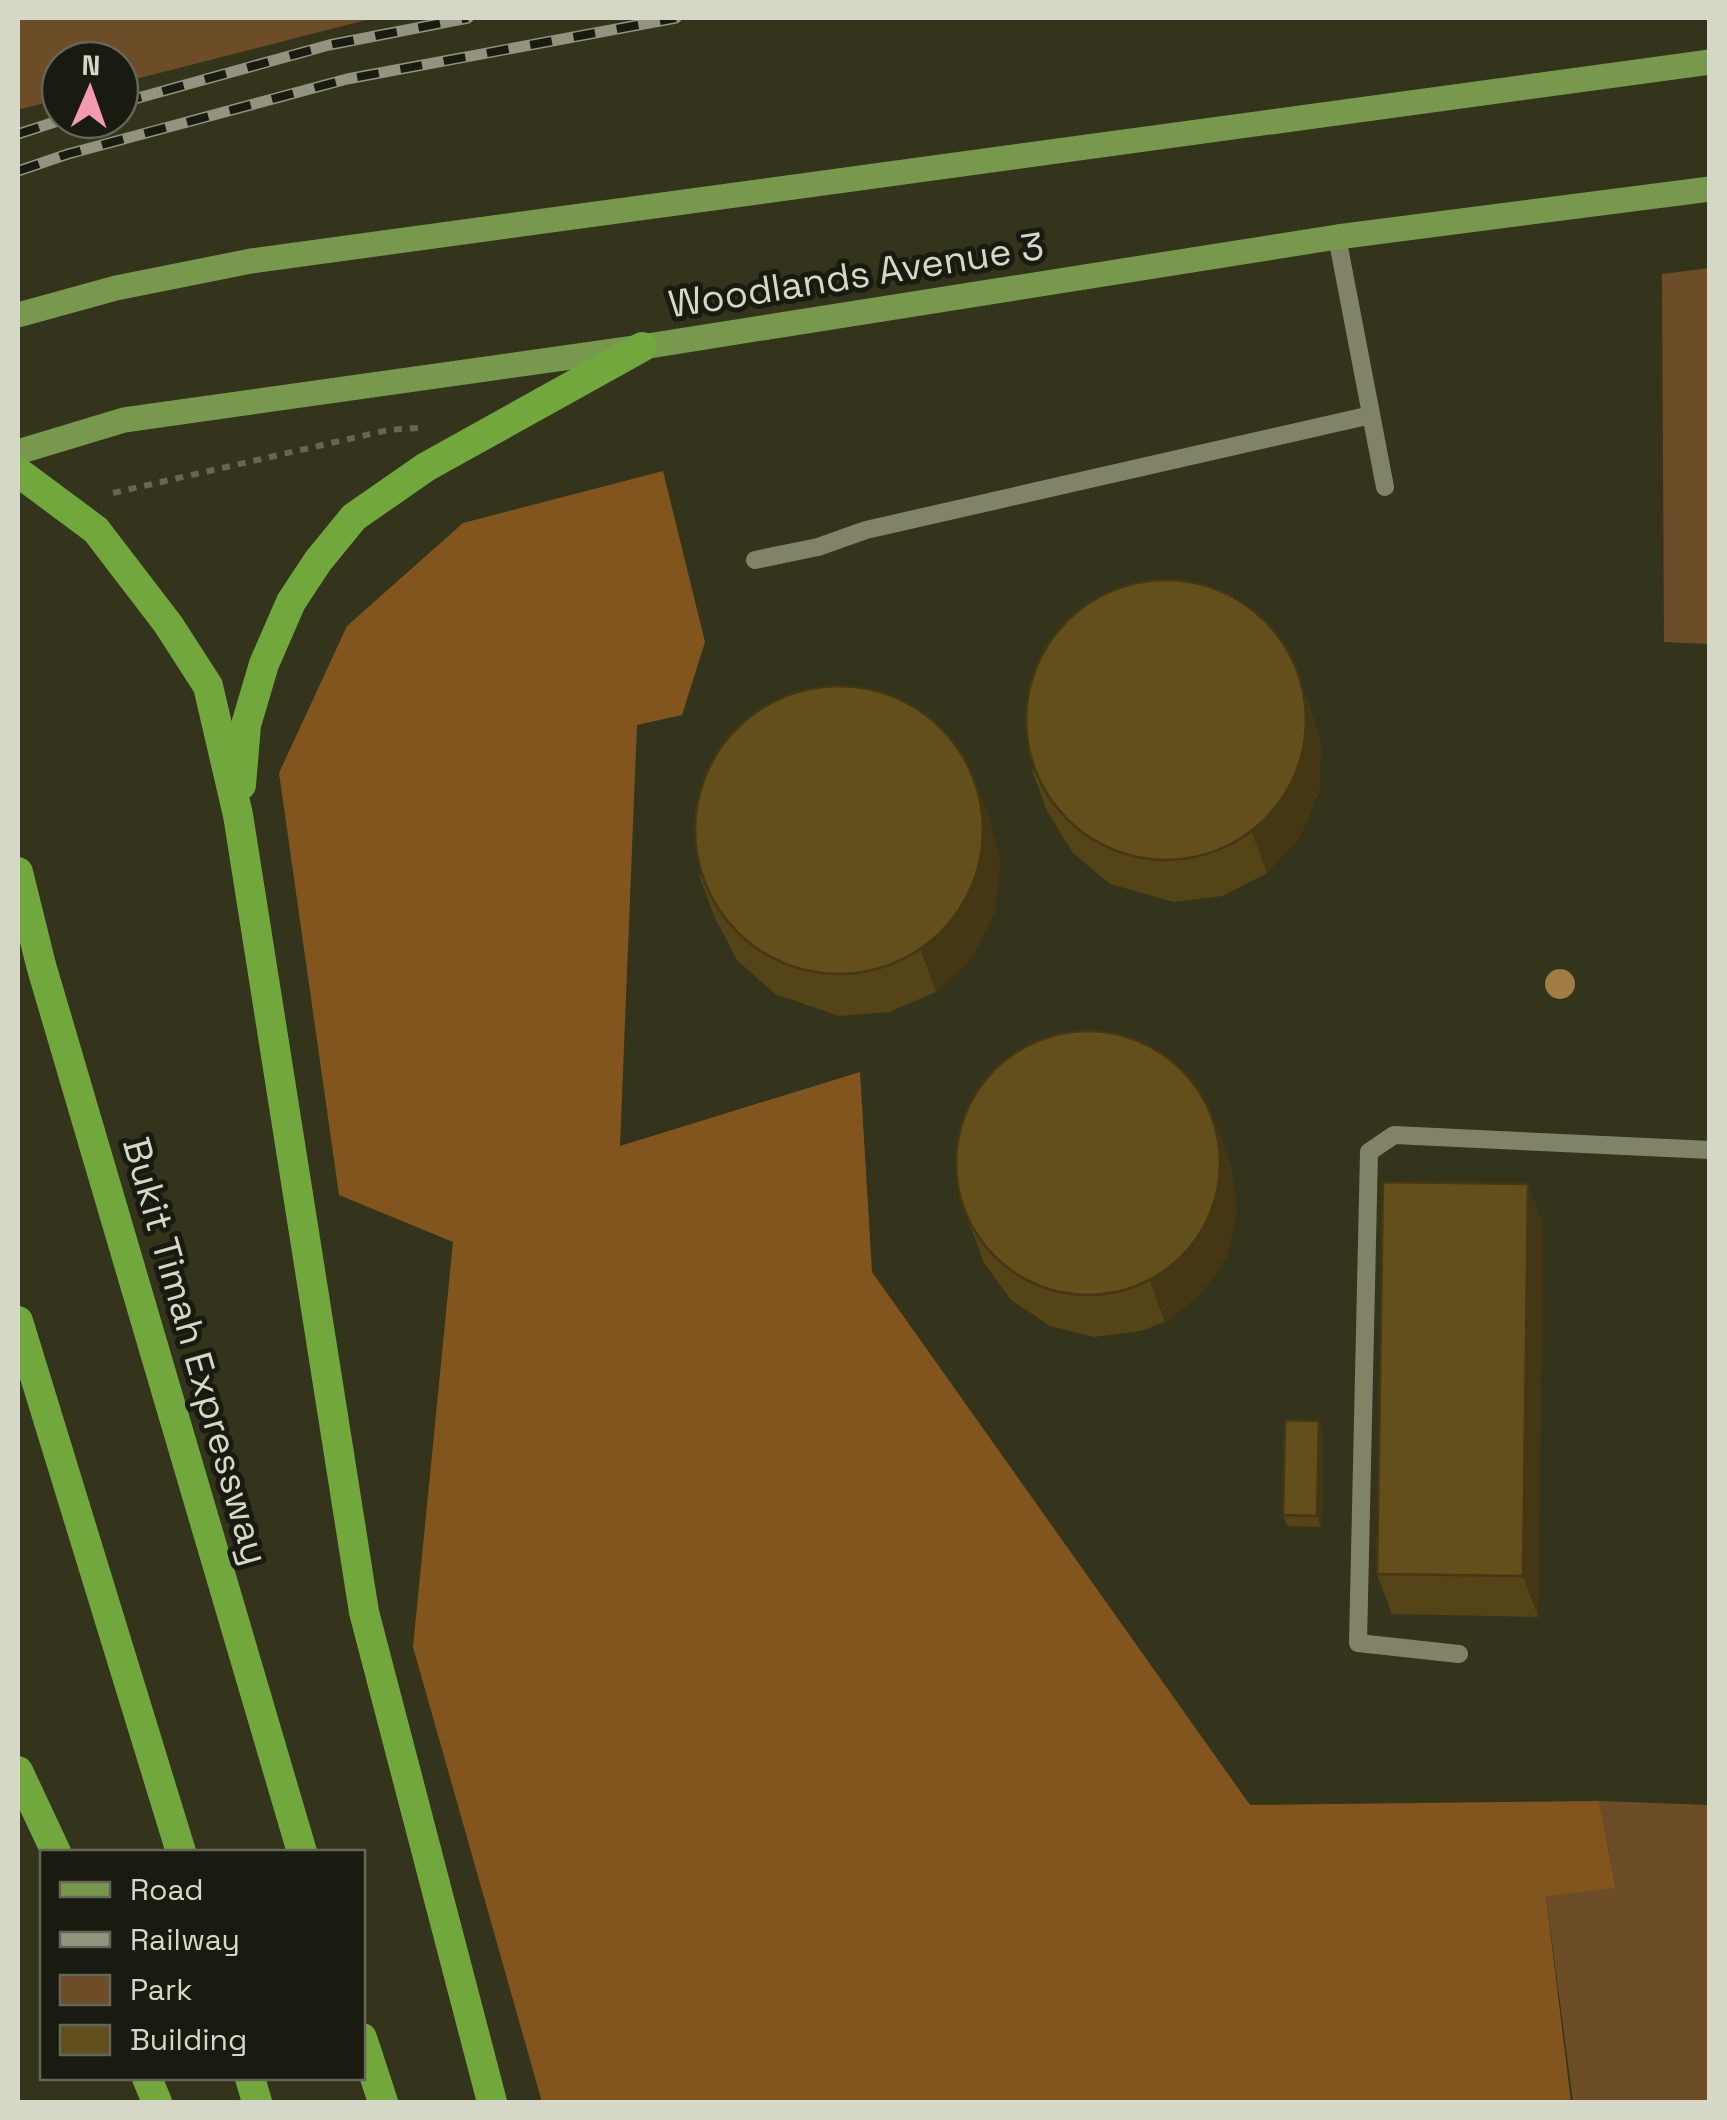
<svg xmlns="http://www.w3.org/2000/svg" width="1727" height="2120" font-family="'Space Grotesk',sans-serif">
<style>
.green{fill:#6d4d28}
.forest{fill:#82551e}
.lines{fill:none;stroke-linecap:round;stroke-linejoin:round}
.path{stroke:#666751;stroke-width:6;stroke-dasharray:8 8;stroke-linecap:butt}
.service{stroke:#818366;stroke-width:18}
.primary{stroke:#78994d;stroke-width:25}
.motorway{stroke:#72a73d;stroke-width:30}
.rail-casing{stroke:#929480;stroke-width:11}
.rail{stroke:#1a1b10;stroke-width:8;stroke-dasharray:22;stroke-linecap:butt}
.tree{fill:#a07c47}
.wall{fill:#544418}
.shaded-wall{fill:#453714}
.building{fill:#624f1c;stroke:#453714;stroke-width:2.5}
.labels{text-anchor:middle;stroke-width:10;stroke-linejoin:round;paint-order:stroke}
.street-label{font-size:38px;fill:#d5d7c7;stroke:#1a1b10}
</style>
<rect width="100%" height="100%" fill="#33341b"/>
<!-- green -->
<g class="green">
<path d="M18,18H374L120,83V60H60V99L18,110Z"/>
<path d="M1709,268V644L1664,642L1662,274Z"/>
<path d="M1599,1801L1709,1805V2102H1573L1546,1895L1616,1887Z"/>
</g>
<!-- forest -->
<path class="forest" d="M663,471L705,642L682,715L637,725L620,1146L860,1072L872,1272L1250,1805L1599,1801L1616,1888L1546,1896L1571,2102H542L413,1647L453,1242L339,1195L279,773L347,626L463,523Z"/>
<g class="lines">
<!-- path -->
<path class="path" d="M113,493L388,430L419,428"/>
<!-- service -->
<g class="service">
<path d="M1337,237L1385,487"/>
<path d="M755,560L818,547L866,530L1371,415"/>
<path d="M1459,1654L1358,1643L1369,1152L1394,1135L1710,1150"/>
</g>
<!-- primary -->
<g class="primary">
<path d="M18,315L116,288L251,261L1710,62"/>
<path d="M18,452L124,420L642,347L1337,237L1710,189"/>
</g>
<!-- motorway -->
<g class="motorway">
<path d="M18,472L96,530L168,624L208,686L238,815L364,1612L492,2102"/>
<path d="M241,785L246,725L264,664L291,602L318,561L354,517L426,467L642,347"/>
<path d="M18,872L41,965L302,1852"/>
<path d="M18,1321L181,1852"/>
<path d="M18,1771L56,1852"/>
<path d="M362,2038L383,2102"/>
<path d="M147,2078L157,2102"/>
<path d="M250,2078L257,2102"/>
</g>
<defs>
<g id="rail">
<path d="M120,103L329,45L468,18"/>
<path d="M18,134L61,120"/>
<path d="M18,171L68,154L347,79L676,18"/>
</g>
</defs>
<!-- rail casing -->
<use href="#rail" class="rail-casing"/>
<!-- rail -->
<use href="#rail" class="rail"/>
</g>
<!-- trees -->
<circle class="tree" cx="1560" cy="984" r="15"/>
<!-- wall -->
<g class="wall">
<path d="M1306,697L1321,743L1319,792L1300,837L1267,873L1223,896L1174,902L1110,884L1073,853L1047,811L1032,770Z"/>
<path d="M987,812L1000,861L995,911L972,957L936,992L889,1012L839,1016L775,994L737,960L714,916L699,875Z"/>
<path d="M1231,1164L1237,1210L1227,1256L1201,1294L1165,1322L1141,1331L1094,1337L1050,1326L1011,1300L984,1263L969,1222Z"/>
<path d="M1528,1184L1543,1225L1538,1617L1392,1614L1377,1574Z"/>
<path d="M1323,1432L1321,1527L1287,1526L1283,1515Z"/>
</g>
<!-- shaded-wall -->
<g class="shaded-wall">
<path d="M1291,656L1321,743L1319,792L1300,837L1267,873L1252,833Z"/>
<path d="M972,771L987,812L1000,861L995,911L972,957L936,992L921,951Z"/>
<path d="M1216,1124L1231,1164L1237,1210L1227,1256L1201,1294L1165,1322L1150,1281Z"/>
<path d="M1528,1184L1543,1225L1538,1617L1523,1576Z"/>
<path d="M1319,1421L1323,1432L1321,1527L1317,1516Z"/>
</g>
<!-- building -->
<g class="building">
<circle cx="1166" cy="720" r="140"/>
<circle cx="839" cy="830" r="144"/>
<circle cx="1088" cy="1163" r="132"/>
<path d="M1383,1182L1528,1184L1523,1576L1377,1574Z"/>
<path d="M1285,1420L1319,1421L1317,1516L1283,1515Z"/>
</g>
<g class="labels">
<!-- street labels -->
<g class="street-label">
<text transform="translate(856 275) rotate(-9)" y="13">Woodlands Avenue 3</text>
<text transform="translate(196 1351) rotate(74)" y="13">Bukit Timah Expressway</text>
</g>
</g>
<!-- border -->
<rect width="1727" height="2120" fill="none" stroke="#d5d7c7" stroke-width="40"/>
<!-- legend -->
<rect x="40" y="1850" width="325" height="230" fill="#1a1b10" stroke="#656659" stroke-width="2.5"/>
<rect x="60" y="1882" width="50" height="15" fill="#78994d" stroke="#656659" stroke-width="2.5"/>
<text x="130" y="1900" font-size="30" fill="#d5d7c7">Road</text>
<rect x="60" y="1932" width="50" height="15" fill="#929480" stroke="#656659" stroke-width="2.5"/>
<text x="130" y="1950" font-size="30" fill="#d5d7c7">Railway</text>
<rect x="60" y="1975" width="50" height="30" fill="#6d4d28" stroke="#656659" stroke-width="2.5"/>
<text x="130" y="2000" font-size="30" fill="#d5d7c7">Park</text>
<rect x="60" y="2025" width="50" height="30" fill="#624f1c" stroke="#656659" stroke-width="2.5"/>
<text x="130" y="2050" font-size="30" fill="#d5d7c7">Building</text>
<!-- north arrow -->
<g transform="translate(90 90) rotate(2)"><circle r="48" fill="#1a1b10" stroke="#656659" stroke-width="2.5"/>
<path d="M0-8L18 38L0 25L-18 38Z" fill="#f29ab0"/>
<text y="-15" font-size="28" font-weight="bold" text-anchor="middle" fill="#d5d7c7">N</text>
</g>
</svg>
